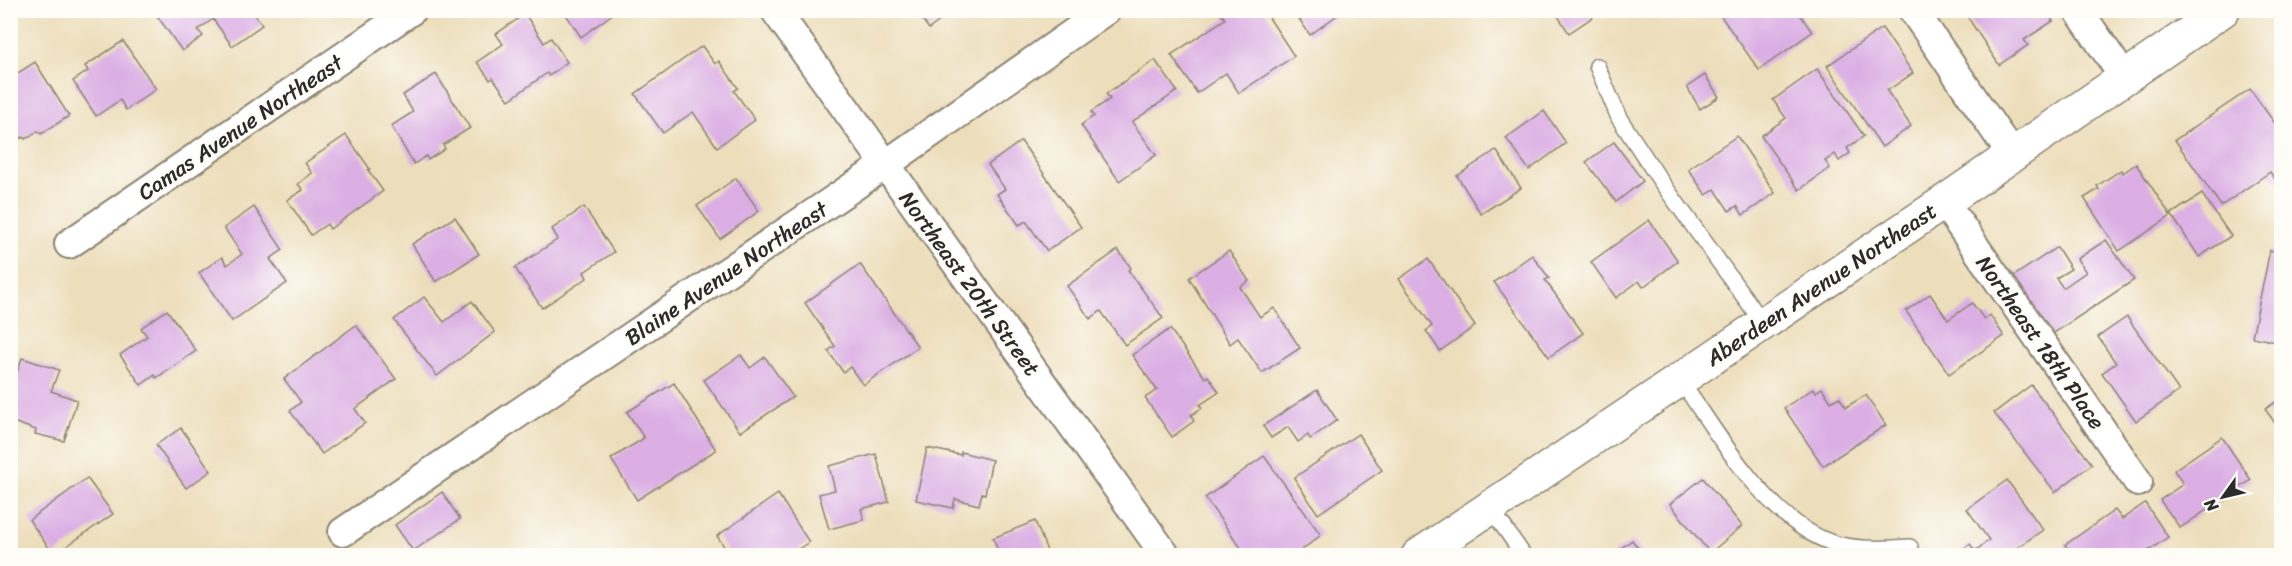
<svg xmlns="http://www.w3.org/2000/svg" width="2292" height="566" font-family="Sriracha,sans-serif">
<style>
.building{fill:#dbafe4}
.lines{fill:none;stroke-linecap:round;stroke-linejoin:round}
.service-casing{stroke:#8c8473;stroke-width:18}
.minor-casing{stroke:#8c8473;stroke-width:32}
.tertiary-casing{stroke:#8c8473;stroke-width:36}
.service{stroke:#fff;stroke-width:15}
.minor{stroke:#fff;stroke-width:28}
.tertiary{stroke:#fff;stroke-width:33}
.labels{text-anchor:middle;stroke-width:6;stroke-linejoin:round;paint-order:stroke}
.street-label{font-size:22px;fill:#2b2b2b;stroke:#fdfcf7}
</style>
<rect width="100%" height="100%" fill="#fdfcf7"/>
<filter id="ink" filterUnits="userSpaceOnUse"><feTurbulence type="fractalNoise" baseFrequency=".0167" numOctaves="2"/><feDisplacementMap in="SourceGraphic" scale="12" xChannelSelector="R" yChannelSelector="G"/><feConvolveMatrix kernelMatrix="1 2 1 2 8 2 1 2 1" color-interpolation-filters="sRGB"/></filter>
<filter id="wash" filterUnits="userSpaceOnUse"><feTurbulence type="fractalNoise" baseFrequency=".008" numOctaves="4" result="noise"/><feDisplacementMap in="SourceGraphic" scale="24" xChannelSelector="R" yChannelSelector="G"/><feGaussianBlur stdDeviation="1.35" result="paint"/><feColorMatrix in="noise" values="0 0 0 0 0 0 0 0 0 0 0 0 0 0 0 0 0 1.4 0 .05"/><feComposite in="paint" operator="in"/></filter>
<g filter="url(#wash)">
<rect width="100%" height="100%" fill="#eddebb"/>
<g id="blocks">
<!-- building -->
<g class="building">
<path d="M153,10H252L262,25L232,46L213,19L198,30L203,36L182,51Z"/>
<path d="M563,10H618L581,37Z"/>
<path d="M915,10H954L929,29Z"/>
<path d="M1225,10H1264L1294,56L1239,93L1226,73L1197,93L1171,55L1225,19L1221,13Z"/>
<path d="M1293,10H1344L1310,35Z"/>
<path d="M1554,10H1589L1593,17L1569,33Z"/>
<path d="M1726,10H1797L1812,32L1759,70L1720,15Z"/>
<path d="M1963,10H2046L2053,21L2024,40L2028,45L1999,65Z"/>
<path d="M525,14L544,43L551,38L567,62L549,76L547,73L509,100L493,78L490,80L477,62L503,44L496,34Z"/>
<path d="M1882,28L1913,73L1887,91L1911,126L1882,147L1827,66Z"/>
<path d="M123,41L156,89L126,110L120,100L96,116L73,81L88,71L85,66Z"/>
<path d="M702,46L715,64L719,61L738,88L734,91L755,120L717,147L693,112L663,133L635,94Z"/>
<path d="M1155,60L1177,91L1132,122L1156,155L1119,181L1081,125L1094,116L1091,112L1110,99L1106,94Z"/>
<path d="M35,62L69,116L41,134L38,131L25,139L23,137L10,144V78Z"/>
<path d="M1817,69L1864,136L1847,148L1850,153L1839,161L1835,154L1825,161L1830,168L1799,190L1761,136L1786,118L1773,100Z"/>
<path d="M436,74L470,128L443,145L445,149L428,160L426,156L414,164L391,126L413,112L403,95Z"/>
<path d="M1705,75L1719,97L1700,109L1687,87Z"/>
<path d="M2250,89L2282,133V179L2277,182L2270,172L2221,206L2175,140Z"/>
<path d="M1544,111L1566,143L1529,170L1506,138Z"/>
<path d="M346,135L370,169L368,170L383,191L330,229L327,224L311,235L287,200L303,190L298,184L312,173L305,163Z"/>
<path d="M1737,136L1775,193L1743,215L1737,206L1729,211L1715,189L1706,195L1688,169Z"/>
<path d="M1021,141L1081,227L1047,251L1026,221L1019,225L997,194L1005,189L988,165Z"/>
<path d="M1614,142L1643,181L1616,202L1586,162Z"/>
<path d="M1496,150L1521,188L1481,214L1457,176Z"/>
<path d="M2136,164L2171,216L2119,251L2084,198L2099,189L2097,186L2121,170L2123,173Z"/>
<path d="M736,178L759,211L720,239L697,206Z"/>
<path d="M2202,194L2231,236L2199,257L2171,214Z"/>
<path d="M254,207L283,250L270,259L287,283L232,321L199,273L222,257L227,265L242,254L224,228Z"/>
<path d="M584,207L614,252L584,272L587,278L542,308L515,268L558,239L552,229Z"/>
<path d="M455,217L479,254L436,282L412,244Z"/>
<path d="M1649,220L1678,261L1643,287L1639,281L1616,298L1591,262Z"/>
<path d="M2106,240L2134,280L2051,335L2011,278L2057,247L2071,269L2056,278L2063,288L2086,272L2077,259Z"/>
<path d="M1118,250L1131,268L1128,270L1163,318L1125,345L1101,311L1090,319L1067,286Z"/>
<path d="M2270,250L2282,253V343L2252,337Z"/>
<path d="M1229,251L1249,281L1240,287L1260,317L1274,308L1300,348L1262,373L1238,338L1230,344L1189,278Z"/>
<path d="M1532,255L1549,278L1545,280L1583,333L1549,357L1494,282Z"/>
<path d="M1428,259L1475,326L1440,351L1426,331L1432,326L1399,279Z"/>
<path d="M860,264L918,347L863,385L850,367L843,372L828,351L835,346L805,303Z"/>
<path d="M1930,294L1948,320L1972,303L1984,319L1990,315L2004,336L1949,374L1906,311Z"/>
<path d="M424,297L444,322L472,301L495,332L437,376L394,320Z"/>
<path d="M167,310L196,351L156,378L155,375L141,385L120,355L147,336L141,328Z"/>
<path d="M2127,317L2179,391L2136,421L2102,373L2116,363L2098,337Z"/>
<path d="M356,325L396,379L355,409L365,423L322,454L290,411L301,402L284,379Z"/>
<path d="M1170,329L1205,378L1208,376L1219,392L1200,405L1202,408L1191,415L1194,421L1172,437L1145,398L1157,390L1132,355Z"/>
<path d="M741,355L750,368L765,357L793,397L740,432L704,380Z"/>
<path d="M22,358L59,370L51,391L77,400L64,441L35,434L36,430L10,421V393Z"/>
<path d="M674,383L716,450L637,500L611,459L644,438L627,412Z"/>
<path d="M2031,385L2092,464L2055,492L1994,413Z"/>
<path d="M1814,388L1816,392L1822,388L1831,402L1839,397L1846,407L1866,395L1886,425L1823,466L1784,408Z"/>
<path d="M1317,390L1337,420L1310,439L1308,435L1298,442L1288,427L1271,438L1263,426Z"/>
<path d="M2282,398V433L2265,409Z"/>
<path d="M181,428L211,471L186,488L156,445Z"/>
<path d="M1358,434L1382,470L1318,514L1294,478Z"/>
<path d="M2222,437L2251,480L2180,528L2160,500L2183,484L2174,470Z"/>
<path d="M927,448L961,455V452L992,460L985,494L982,493L979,505L955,499L953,508L916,500Z"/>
<path d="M876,454L889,502L861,509L864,520L829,529L819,494L835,490L829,466Z"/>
<path d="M1264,456L1321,535L1294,556H1247L1205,498Z"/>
<path d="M87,478L113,514L54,555L29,520Z"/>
<path d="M1703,478L1742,526L1710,553L1670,504Z"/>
<path d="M2007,480L2043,530L2012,551L2015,556H1953L1970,544L1975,551L1989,540L1967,509Z"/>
<path d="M442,492L460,519L413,551L395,525Z"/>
<path d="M778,494L809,542L797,550L799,553L795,556H723L728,552L717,536Z"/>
<path d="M2145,503L2168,537L2141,556H2072L2065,545L2115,510L2122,519Z"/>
<path d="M1035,521L1049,556H1000L993,538Z"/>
<path d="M1632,540L1644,556H1611Z"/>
</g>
</g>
</g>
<g filter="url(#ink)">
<use href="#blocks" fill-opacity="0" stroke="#8c8473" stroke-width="1.5"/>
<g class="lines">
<defs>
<g id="service">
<path d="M1597,66L1619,118L1660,180L1763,323"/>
<path d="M1680,379C1717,433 1770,525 1836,544C1859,550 1886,549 1910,547"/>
<path d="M1490,507L1524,556"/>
</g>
<g id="minor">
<path d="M775,10L1166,556"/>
<path d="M1913,10L2012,155"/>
<path d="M2078,10L2124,77"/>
<path d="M1944,202L2138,482"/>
<path d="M69,244L412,10"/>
<path d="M343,532L885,165L1106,10"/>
</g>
<path id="tertiary" d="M1418,556L1944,202L2223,10"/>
</defs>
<!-- service casing -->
<use href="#service" class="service-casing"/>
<!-- minor casing -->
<use href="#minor" class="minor-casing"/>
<!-- tertiary casing -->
<use href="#tertiary" class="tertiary-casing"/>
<!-- service -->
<use href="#service" class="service"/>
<!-- minor -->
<use href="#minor" class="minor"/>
<!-- tertiary -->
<use href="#tertiary" class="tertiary"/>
</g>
</g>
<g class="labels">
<!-- street labels -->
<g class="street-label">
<text transform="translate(240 127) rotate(-34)" y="8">Camas Avenue Northeast</text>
<text transform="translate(726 273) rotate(-34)" y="8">Blaine Avenue Northeast</text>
<text transform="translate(970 283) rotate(54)" y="8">Northeast 20th Street</text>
<text transform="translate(1821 284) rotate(-34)" y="8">Aberdeen Avenue Northeast</text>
<text transform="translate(2041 342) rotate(55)" y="8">Northeast 18th Place</text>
</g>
</g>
<!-- margin -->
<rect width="2292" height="566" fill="none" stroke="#fdfcf7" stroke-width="36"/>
<!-- north arrow -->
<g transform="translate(2223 497) rotate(236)" stroke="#fdfcf7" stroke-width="4.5" paint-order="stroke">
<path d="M0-4.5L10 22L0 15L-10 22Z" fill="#2b2b2b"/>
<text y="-9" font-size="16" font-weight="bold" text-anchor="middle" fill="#2b2b2b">N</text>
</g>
</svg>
